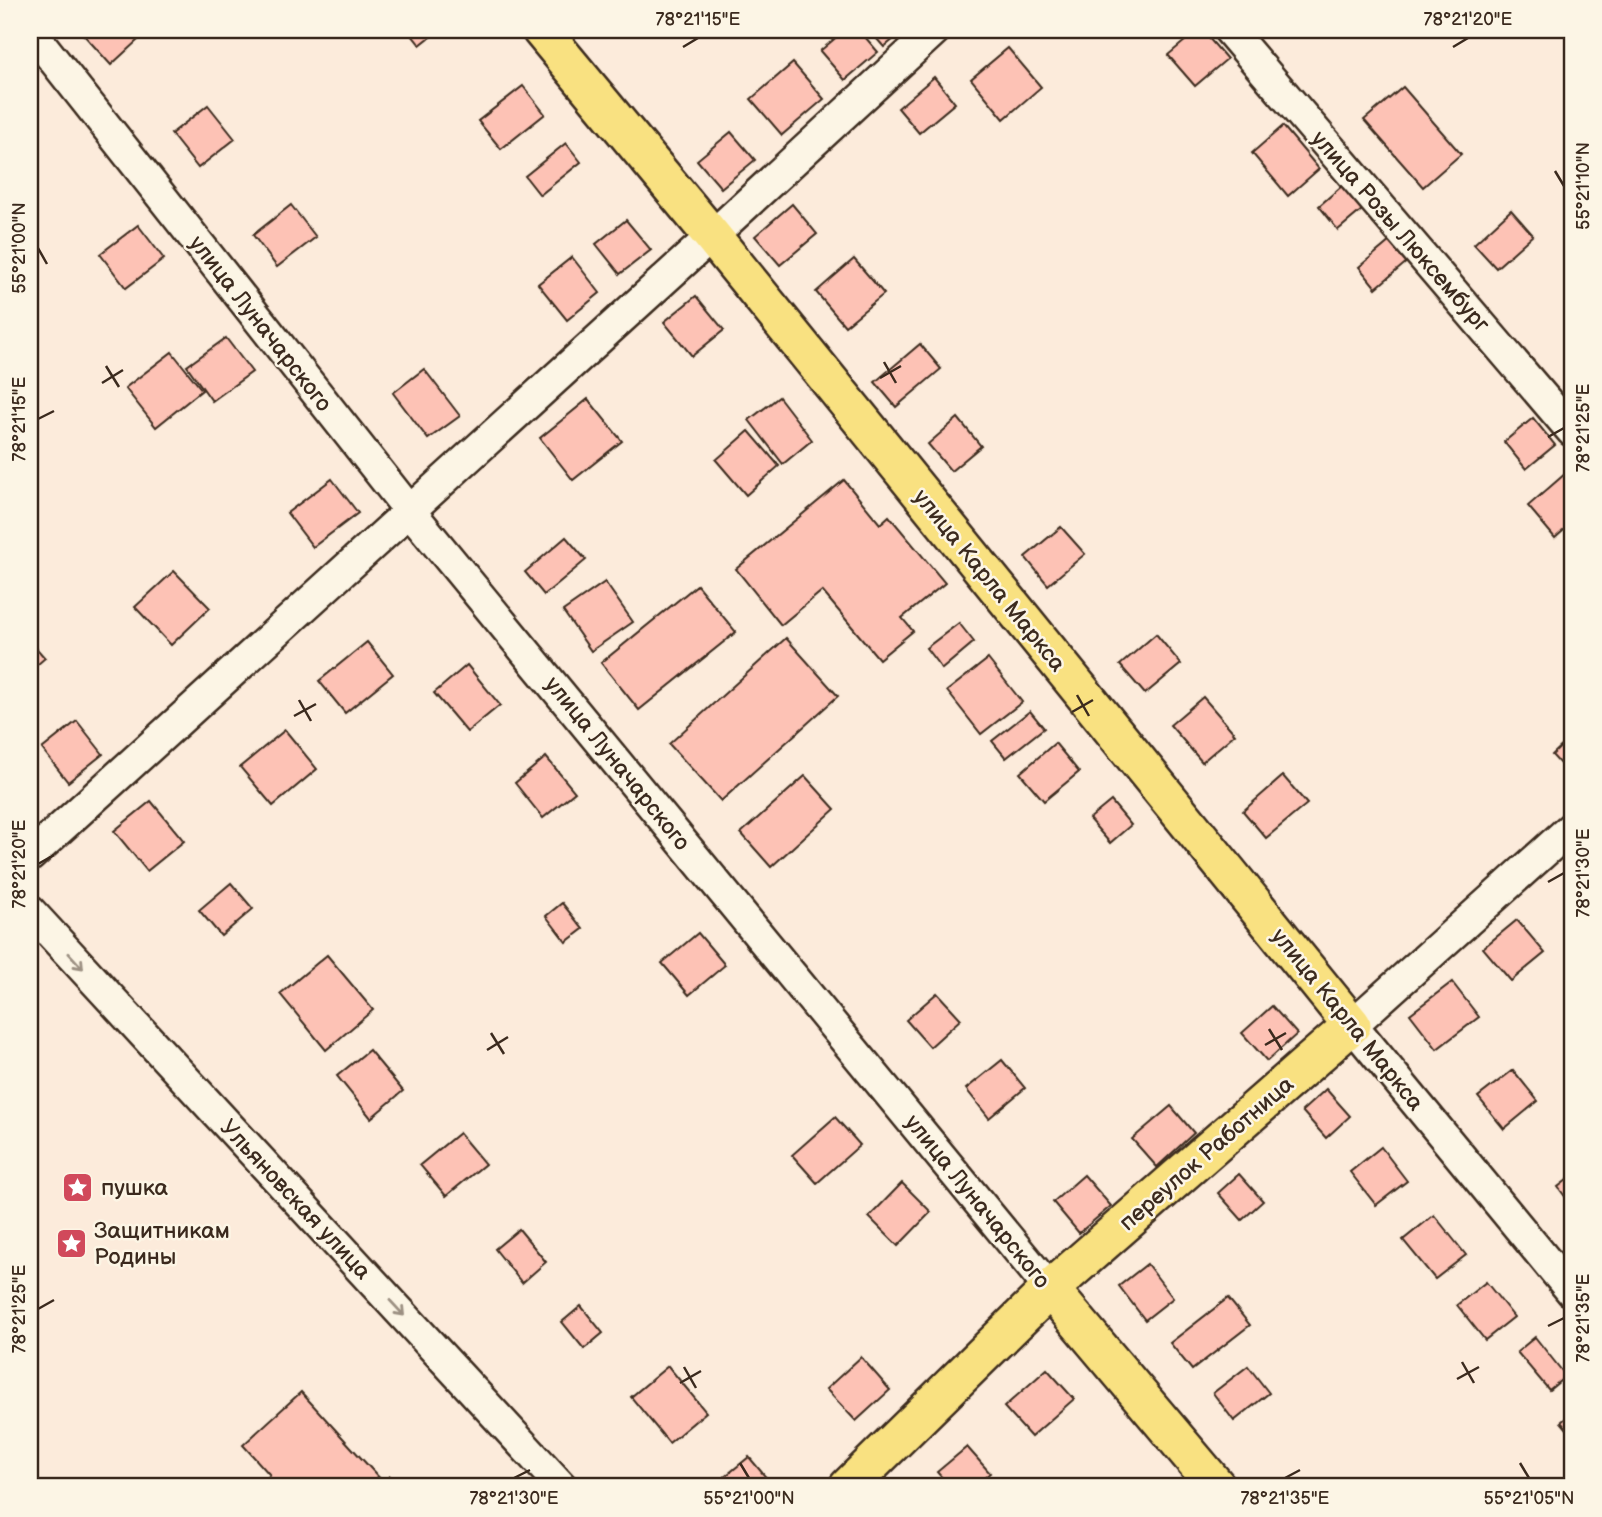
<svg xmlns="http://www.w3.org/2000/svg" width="1602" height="1517" font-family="'Balsamiq Sans',sans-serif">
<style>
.building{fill:#fdc2b5;stroke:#3b2a1e;stroke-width:2}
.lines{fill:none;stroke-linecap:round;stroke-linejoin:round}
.minor-casing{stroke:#3b2a1e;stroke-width:35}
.major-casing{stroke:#3b2a1e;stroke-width:42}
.minor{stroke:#fcf5e5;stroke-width:30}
.major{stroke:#f9e181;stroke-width:37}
.oneway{stroke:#9c9082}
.ticks{fill:none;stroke:#3b2a1e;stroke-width:2.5}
.labels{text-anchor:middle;stroke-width:5;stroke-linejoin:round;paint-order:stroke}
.street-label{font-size:23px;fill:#3b2a1e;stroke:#fcf5e5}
.poi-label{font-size:23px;fill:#3b2a1e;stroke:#fcf5e5;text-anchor:start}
.neatline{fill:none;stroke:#3b2a1e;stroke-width:2.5}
.ticks-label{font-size:18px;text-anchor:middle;fill:#3b2a1e}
</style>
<rect width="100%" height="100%" fill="#fcebdb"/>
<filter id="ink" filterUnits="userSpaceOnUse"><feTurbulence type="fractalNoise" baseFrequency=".0143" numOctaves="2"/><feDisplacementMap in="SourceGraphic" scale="14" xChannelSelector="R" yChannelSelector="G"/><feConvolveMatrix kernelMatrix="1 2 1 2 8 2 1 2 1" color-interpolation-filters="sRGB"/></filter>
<g filter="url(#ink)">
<!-- building -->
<g class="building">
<path d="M88,30H128L138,40L111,65L83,34Z"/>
<path d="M408,30H439L420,45Z"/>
<path d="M845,30H859L878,52L845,80L820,51Z"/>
<path d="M869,30H905L884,47Z"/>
<path d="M1198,30H1202L1227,59L1195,86L1168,55Z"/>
<path d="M1008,48L1041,87L1004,119L971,79Z"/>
<path d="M793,63L824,99L782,135L751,99Z"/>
<path d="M934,77L955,103L919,133L898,108Z"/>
<path d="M523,86L545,114L501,149L478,121Z"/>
<path d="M1403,87L1461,154L1423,187L1364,120Z"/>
<path d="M208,105L235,139L198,168L171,134Z"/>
<path d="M1283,126L1319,169L1288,196L1252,153Z"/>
<path d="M731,132L755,160L721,188L697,160Z"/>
<path d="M566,143L581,162L540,195L525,176Z"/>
<path d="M1343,185L1363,209L1338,230L1319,206Z"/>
<path d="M792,204L817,234L780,265L755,236Z"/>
<path d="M291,205L316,237L277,267L253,235Z"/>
<path d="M1511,210L1533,235L1496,268L1474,244Z"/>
<path d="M626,220L651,250L620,274L596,244Z"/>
<path d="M138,225L164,259L126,288L100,254Z"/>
<path d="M1390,241L1408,261L1376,288L1359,267Z"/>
<path d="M572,257L600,293L567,320L538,284Z"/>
<path d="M854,259L884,294L845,326L816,292Z"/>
<path d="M696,296L724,330L692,356L664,322Z"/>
<path d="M226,338L252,372L212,401L187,366Z"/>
<path d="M920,344L941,369L896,407L875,382Z"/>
<path d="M172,352L202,390L156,427L125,388Z"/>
<path d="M424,369L460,416L428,439L393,393Z"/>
<path d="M779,397L812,440L783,464L749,420Z"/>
<path d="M588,399L622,441L573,480L540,438Z"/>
<path d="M958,418L981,446L951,471L928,444Z"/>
<path d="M1533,418L1555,445L1526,469L1504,442Z"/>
<path d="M749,431L779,466L746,495L716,460Z"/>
<path d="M1566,473L1572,481V523L1555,538L1528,506Z"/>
<path d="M332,479L358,513L313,547L287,513Z"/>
<path d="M844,480L880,524L889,516L945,583L902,618L913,631L879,659L822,591L781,625L736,569Z"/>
<path d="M1061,527L1085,554L1048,585L1025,557Z"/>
<path d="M566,537L586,560L544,595L525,572Z"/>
<path d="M174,571L210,608L171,645L135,607Z"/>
<path d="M605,582L633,622L591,651L563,611Z"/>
<path d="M697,585L736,632L639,710L601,663Z"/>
<path d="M959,623L974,642L942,669L926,648Z"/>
<path d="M1156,634L1181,664L1145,694L1120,665Z"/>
<path d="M786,638L838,696L721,801L669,744Z"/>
<path d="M30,641L45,658L30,671Z"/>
<path d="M367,642L393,674L345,713L319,681Z"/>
<path d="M988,659L1022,702L981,734L947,691Z"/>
<path d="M467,665L500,705L467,732L434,693Z"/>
<path d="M1203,697L1235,734L1202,762L1170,725Z"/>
<path d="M1030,711L1044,728L1006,758L992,741Z"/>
<path d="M77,721L103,754L68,782L42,749Z"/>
<path d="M285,730L317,769L273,806L240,767Z"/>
<path d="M1572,736V777L1552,755Z"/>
<path d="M1055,743L1079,772L1044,801L1020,773Z"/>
<path d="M546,757L575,792L543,818L515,783Z"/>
<path d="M805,776L835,809L771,867L741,833Z"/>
<path d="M1283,776L1307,804L1266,838L1243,811Z"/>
<path d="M151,801L184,841L147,871L114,831Z"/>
<path d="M1111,801L1131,825L1110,843L1089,819Z"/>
<path d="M231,883L253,909L221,936L199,910Z"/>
<path d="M562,903L583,929L566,942L546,916Z"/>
<path d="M1517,920L1545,953L1511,981L1483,948Z"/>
<path d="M698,933L725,965L689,995L662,963Z"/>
<path d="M327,955L373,1010L326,1050L280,994Z"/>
<path d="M1452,982L1479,1017L1437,1049L1410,1014Z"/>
<path d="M937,993L961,1019L930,1047L906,1020Z"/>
<path d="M1272,1006L1297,1034L1267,1061L1242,1033Z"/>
<path d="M369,1050L403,1091L371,1118L337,1076Z"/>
<path d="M1002,1060L1025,1088L989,1118L966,1089Z"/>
<path d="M1513,1070L1538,1101L1504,1129L1478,1097Z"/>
<path d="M1326,1089L1350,1116L1326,1138L1302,1111Z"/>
<path d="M1171,1106L1194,1133L1157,1167L1132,1139Z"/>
<path d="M835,1117L860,1145L817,1183L792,1155Z"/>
<path d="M459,1133L485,1164L446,1196L420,1165Z"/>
<path d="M1381,1147L1407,1181L1376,1205L1350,1172Z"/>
<path d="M1239,1174L1263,1201L1242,1220L1218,1193Z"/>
<path d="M1084,1175L1111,1206L1079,1233L1053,1202Z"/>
<path d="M1572,1176V1206L1558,1187Z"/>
<path d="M902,1183L931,1212L898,1246L869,1217Z"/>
<path d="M1434,1215L1466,1255L1435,1279L1403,1240Z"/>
<path d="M519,1229L546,1262L522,1283L495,1249Z"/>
<path d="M1147,1264L1173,1298L1145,1320L1119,1286Z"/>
<path d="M1486,1282L1514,1317L1485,1340L1457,1305Z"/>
<path d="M1228,1298L1250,1325L1192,1370L1170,1343Z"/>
<path d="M581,1306L603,1333L584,1349L562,1322Z"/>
<path d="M1535,1337L1566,1376L1549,1390L1517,1352Z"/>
<path d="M861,1357L890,1390L856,1421L826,1389Z"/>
<path d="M668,1366L706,1412L669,1443L631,1397Z"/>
<path d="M1248,1366L1269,1393L1234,1421L1213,1393Z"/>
<path d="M1047,1369L1074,1399L1031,1437L1004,1407Z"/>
<path d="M301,1392L383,1482L390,1476L401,1487H270L264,1481L270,1475L243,1445Z"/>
<path d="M1572,1413V1435L1561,1422Z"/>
<path d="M967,1447L990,1473L974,1487H950L937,1472Z"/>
<path d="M749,1457L774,1487H712Z"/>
</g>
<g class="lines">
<defs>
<g id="minor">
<path d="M30,30L409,510L1050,1289"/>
<path d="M1229,30L1572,431"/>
<path d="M1572,827L1352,1025L1572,1292"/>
<path d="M30,856L712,236L935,30"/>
<path d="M30,911L562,1487"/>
</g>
<g id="major">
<path d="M541,30L712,236L1352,1025L1050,1289L848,1487"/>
<path d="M1050,1289L1217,1487"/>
</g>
</defs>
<!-- minor casing -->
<use href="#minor" class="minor-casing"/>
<!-- major casing -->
<use href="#major" class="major-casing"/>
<!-- minor -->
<use href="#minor" class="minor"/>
<!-- major -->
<use href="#major" class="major"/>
</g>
<!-- one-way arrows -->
<defs><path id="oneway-shaft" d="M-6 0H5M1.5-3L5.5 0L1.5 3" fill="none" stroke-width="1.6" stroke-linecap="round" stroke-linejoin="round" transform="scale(1.75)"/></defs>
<g class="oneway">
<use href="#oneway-shaft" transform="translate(76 961) rotate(47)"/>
<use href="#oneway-shaft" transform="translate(397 1308) rotate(47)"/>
</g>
</g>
<!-- ticks -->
<path class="ticks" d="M683,47L698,38M1453,47L1468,38M1555,171L1564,186M38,248L47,264M884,362L896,383M106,366L119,387M880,378L901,366M102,383L123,370M38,419L54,411M1548,437L1564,428M1077,695L1089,716M299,700L311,721M1072,712L1093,700M294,716L316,704M38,864L54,855M1548,882L1564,873M1269,1029L1282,1050M491,1033L504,1054M1265,1045L1286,1033M487,1050L508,1037M38,1309L54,1300M1548,1326L1564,1318M1462,1362L1474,1383M684,1367L696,1388M1457,1379L1479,1367M680,1383L701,1371M740,1463L749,1478M1520,1463L1529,1478M514,1478L530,1470M1285,1478L1300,1470"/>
<!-- icons -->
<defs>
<symbol id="sight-square" viewBox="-11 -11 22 22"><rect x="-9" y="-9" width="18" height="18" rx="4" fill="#d1495b" stroke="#fcf5e5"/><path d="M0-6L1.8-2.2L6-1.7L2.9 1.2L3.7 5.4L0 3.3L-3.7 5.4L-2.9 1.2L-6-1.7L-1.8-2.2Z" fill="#fff"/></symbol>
</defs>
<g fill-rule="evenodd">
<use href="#sight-square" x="60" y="1170" width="35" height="35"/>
<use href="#sight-square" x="54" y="1226" width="35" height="35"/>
</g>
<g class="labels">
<!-- street labels -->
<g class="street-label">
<text transform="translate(1401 231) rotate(49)" y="8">улица Розы Люксембург</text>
<text transform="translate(261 323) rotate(52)" y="8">улица Луначарского</text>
<text transform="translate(990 580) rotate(51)" y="8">улица Карла Маркса</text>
<text transform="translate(618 763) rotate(51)" y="8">улица Луначарского</text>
<text transform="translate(1348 1019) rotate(51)" y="8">улица Карла Маркса</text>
<text transform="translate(1206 1153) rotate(-41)" y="8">переулок Работница</text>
<text transform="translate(296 1199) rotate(47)" y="8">Ульяновская улица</text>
<text transform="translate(978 1201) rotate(51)" y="8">улица Луначарского</text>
</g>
<!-- poi labels -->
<g class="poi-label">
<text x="101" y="1195">пушка</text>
<text x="94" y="1238">Защитникам<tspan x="94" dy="26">Родины</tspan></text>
</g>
</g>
<!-- margin -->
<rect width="1602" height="1517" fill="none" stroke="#fcf5e5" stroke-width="77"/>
<rect x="38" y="38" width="1526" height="1440" class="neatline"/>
<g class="ticks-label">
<text x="698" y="25">78°21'15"E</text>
<text x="1468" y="25">78°21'20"E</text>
<text transform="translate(1583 186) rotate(-90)" y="6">55°21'10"N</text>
<text transform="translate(19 248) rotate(-90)" y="6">55°21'00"N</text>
<text transform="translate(19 419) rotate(-90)" y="6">78°21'15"E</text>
<text transform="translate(1583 428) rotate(-90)" y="6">78°21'25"E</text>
<text transform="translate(19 864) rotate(-90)" y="6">78°21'20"E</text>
<text transform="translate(1583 873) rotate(-90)" y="6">78°21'30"E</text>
<text transform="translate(19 1309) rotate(-90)" y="6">78°21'25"E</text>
<text transform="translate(1583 1318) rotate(-90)" y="6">78°21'35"E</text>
<text x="514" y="1504">78°21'30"E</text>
<text x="749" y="1504">55°21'00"N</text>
<text x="1285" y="1504">78°21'35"E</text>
<text x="1529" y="1504">55°21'05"N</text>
</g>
</svg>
